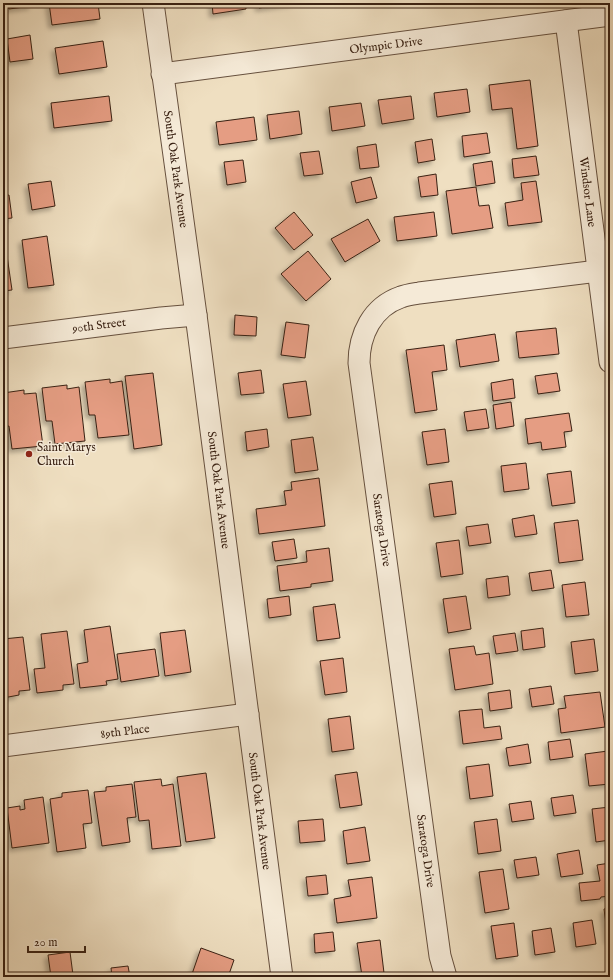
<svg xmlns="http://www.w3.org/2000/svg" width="613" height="980" font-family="'IM FELL English',serif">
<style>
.building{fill:#e59d83;stroke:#392113;filter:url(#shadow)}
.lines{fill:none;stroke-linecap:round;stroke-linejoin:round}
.street-casing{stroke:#66503e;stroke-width:23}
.street{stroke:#f5ead7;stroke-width:21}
.poi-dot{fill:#8f2418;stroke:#f5ead7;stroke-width:1.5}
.labels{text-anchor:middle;stroke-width:3;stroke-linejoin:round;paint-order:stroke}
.street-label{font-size:12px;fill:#392113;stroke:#f5ead7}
.poi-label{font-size:12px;fill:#392113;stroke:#f5ead7;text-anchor:start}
</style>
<defs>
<filter id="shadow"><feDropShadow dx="-3.5" dy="3.5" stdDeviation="2" flood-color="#0004"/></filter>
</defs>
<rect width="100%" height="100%" fill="#efdfc1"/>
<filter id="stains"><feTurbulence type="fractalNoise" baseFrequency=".005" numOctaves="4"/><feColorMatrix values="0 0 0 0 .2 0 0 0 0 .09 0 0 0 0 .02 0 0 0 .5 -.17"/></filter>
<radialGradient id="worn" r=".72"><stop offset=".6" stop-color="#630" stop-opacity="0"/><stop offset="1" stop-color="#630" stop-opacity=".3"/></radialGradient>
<!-- building -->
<g class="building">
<path d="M8,3H32V6L9,9Z"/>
<path d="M49,3H98L100,19L52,25Z"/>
<path d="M212,3H246V9L213,14Z"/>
<path d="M258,3H294L259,8Z"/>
<path d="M30,35L33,59L10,62L7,39Z"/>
<path d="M103,41L107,67L59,74L55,48Z"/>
<path d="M530,80L538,146L517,149L512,108L492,110L489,85Z"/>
<path d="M467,89L470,112L437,117L434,93Z"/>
<path d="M109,96L112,121L54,128L51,103Z"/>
<path d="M411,96L414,119L382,124L378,100Z"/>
<path d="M361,103L365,126L332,131L329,107Z"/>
<path d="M299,111L302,134L270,139L267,115Z"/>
<path d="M254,117L257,140L219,145L216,122Z"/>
<path d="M487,133L490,153L464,157L462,136Z"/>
<path d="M432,139L435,160L418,163L415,142Z"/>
<path d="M376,144L379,167L360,169L357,147Z"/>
<path d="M319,151L323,174L304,176L300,153Z"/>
<path d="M536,156L539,175L514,178L512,159Z"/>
<path d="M243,160L246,182L227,185L224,162Z"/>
<path d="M492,161L495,183L476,186L473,164Z"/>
<path d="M436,174L438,195L421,197L418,177Z"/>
<path d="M371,177L377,198L356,203L351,182Z"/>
<path d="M51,181L55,206L32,210L28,184Z"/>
<path d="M536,181L542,222L508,226L505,203L523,200L521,183Z"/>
<path d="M476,187L479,206L489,205L493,228L452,234L446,191Z"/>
<path d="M9,195L12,218L3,219V196Z"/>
<path d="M294,212L313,235L294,250L275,228Z"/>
<path d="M434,212L437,236L397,241L394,217Z"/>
<path d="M368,219L380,241L345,262L331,239Z"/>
<path d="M47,236L54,285L28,288L22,240Z"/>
<path d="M3,242H5L12,290L3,291Z"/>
<path d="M308,251L331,279L306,301L281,274Z"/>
<path d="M235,315L257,317L256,336L234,335Z"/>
<path d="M286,322L309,325L305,358L281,355Z"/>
<path d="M556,328L559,354L519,358L516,332Z"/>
<path d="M495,334L499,361L460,367L456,340Z"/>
<path d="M444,345L447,370L432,372L437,410L415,413L406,350Z"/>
<path d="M261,370L264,393L241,395L238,373Z"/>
<path d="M153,373L162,445L134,449L125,376Z"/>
<path d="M557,373L560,391L538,394L535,376Z"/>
<path d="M110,379V383L122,381L129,435L98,438L95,415H89L85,382Z"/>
<path d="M513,379L515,398L493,401L491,383Z"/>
<path d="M306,381L311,415L288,418L283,384Z"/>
<path d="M67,385V389L79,387L85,441L55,444L52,421H46L42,388Z"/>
<path d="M24,390V394L36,393L43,446L12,449L9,426L3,427V393Z"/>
<path d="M511,402L514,426L496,429L493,405Z"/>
<path d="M486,409L489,428L467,431L464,412Z"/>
<path d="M569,413L572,431L564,432L566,447L542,450L541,442L528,444L525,419Z"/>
<path d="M267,429L269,447L247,451L245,432Z"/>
<path d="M445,429L449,462L427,465L422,432Z"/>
<path d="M313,437L318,470L295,473L291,440Z"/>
<path d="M526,463L529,489L504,492L501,466Z"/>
<path d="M571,471L575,503L552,506L547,474Z"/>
<path d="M319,478L325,526L259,534L256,509L286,505L284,491L292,490L291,482Z"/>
<path d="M452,481L456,514L434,517L429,484Z"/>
<path d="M534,515L537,534L515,537L512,519Z"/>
<path d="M578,520L583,560L559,563L554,523Z"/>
<path d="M488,524L491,543L469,546L466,527Z"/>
<path d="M294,539L297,558L275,561L272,542Z"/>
<path d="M459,540L463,574L441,577L436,543Z"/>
<path d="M329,548L333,581L311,584V587L280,591L277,566L307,562L306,551Z"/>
<path d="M551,570L554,588L532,591L529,573Z"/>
<path d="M508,576L510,595L488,598L486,579Z"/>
<path d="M585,582L589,615L566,617L562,585Z"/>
<path d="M289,596L291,615L269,618L267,599Z"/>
<path d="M466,596L471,629L448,633L443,599Z"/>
<path d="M335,604L340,638L317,641L313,607Z"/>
<path d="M110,626L118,679L106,681L107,685L80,688L77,664L88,662L84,630Z"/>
<path d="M543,628L545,647L523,650L521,631Z"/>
<path d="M185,630L191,672L165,676L160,633Z"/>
<path d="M67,631L74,684L63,685V690L37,693L34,669L45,668L41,634Z"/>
<path d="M515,633L518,651L496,654L493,636Z"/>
<path d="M23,637L30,690L19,691V695L3,698V639Z"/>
<path d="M594,639L598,671L575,674L571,642Z"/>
<path d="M474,646L476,655L489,653L493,684L455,690L449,649Z"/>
<path d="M155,649L159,676L121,682L117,654Z"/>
<path d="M343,658L347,692L325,695L320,661Z"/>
<path d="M551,686L554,704L532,707L529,689Z"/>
<path d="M510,690L512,708L490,711L488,693Z"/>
<path d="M600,692L605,727L561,733L558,709L566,708L564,696Z"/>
<path d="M482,709L484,728L500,726L502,739L463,744L459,711Z"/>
<path d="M350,716L354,749L332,752L328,719Z"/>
<path d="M570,739L573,757L550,760L548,742Z"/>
<path d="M528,744L531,763L509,766L506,748Z"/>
<path d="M608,751L610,768V784L589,786L585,754Z"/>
<path d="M489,764L493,796L470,799L466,767Z"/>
<path d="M357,772L362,805L340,808L335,775Z"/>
<path d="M206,773L215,838L186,842L177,777Z"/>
<path d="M161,779L162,786L173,784L181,846L152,849L149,820L139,821L134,782Z"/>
<path d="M132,784L136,817L127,818L130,842L102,846L94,792L106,791V787Z"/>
<path d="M88,790L92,823L83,824L86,848L57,852L50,799L62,797V793Z"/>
<path d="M573,795L576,813L554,816L551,798Z"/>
<path d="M43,797L49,843L12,848L7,808L20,806V810L25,809L24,800Z"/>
<path d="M531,801L534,819L512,822L509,804Z"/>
<path d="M610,807V840L596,842L592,809Z"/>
<path d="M323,819L325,841L300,843L298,821Z"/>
<path d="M497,819L501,851L478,854L474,822Z"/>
<path d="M3,823L6,847H3Z"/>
<path d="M365,827L370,861L347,864L343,831Z"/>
<path d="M579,850L583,874L561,877L557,854Z"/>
<path d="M536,857L539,875L517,878L514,860Z"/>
<path d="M610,863V896L601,897L600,899L581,901L579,883L600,881L597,865Z"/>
<path d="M503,869L509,909L485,913L479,872Z"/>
<path d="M326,875L328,894L308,896L306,877Z"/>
<path d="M372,877L377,918L337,923L334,899L351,896L348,880Z"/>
<path d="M610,908V940L608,941L604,909Z"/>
<path d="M592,920L596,944L576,947L573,923Z"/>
<path d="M514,923L518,956L496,959L491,926Z"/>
<path d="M551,928L555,952L535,955L532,931Z"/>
<path d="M333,932L335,951L315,953L314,934Z"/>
<path d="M380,940L384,973L362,976L357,943Z"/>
<path d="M201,948L234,960L228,977H191Z"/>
<path d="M70,952L73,975L51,977L48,955Z"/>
<path d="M128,966L130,977H112L111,968Z"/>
</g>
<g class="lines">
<defs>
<g id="street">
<path d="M153,3L196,315L282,977"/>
<path d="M566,21L610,362"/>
<path d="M162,74L610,15"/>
<path d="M3,338L161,318L196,315"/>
<path d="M3,746L248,714"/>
<path d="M446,977L440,956L359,363C359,335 372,307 401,297C406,295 413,294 419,293L598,271"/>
</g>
</defs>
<!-- street casing -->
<use href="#street" class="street-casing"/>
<!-- street -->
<use href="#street" class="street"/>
</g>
<!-- markers -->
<circle class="poi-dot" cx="29" cy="454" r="4"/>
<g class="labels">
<!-- street labels -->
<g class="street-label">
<text transform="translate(386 45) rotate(-7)" y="4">Olympic Drive</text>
<text transform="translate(176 169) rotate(82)" y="4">South Oak Park Avenue</text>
<text transform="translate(588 192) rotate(83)" y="4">Windsor Lane</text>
<text transform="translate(99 325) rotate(-7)" y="4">90th Street</text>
<text transform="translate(219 490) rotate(83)" y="4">South Oak Park Avenue</text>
<text transform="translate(382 530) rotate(82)" y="4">Saratoga Drive</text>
<text transform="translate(125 731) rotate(-7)" y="4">89th Place</text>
<text transform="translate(260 811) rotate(83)" y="4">South Oak Park Avenue</text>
<text transform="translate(426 851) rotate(82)" y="4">Saratoga Drive</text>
</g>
<!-- poi labels -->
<g class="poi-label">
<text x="37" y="451">Saint Marys<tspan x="37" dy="14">Church</tspan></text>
</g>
</g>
<!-- margin -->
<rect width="613" height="980" fill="none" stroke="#efdfc1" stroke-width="16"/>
<rect x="4" y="4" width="605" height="972" fill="none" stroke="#392113" stroke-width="2"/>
<rect x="8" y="8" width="597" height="964" fill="none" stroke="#392113"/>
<!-- scale -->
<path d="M28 946v6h57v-6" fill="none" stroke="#392113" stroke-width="2"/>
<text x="34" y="946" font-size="12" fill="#392113" stroke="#f5ead7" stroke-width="3" paint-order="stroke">20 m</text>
<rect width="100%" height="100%" filter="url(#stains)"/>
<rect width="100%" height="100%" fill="url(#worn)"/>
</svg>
